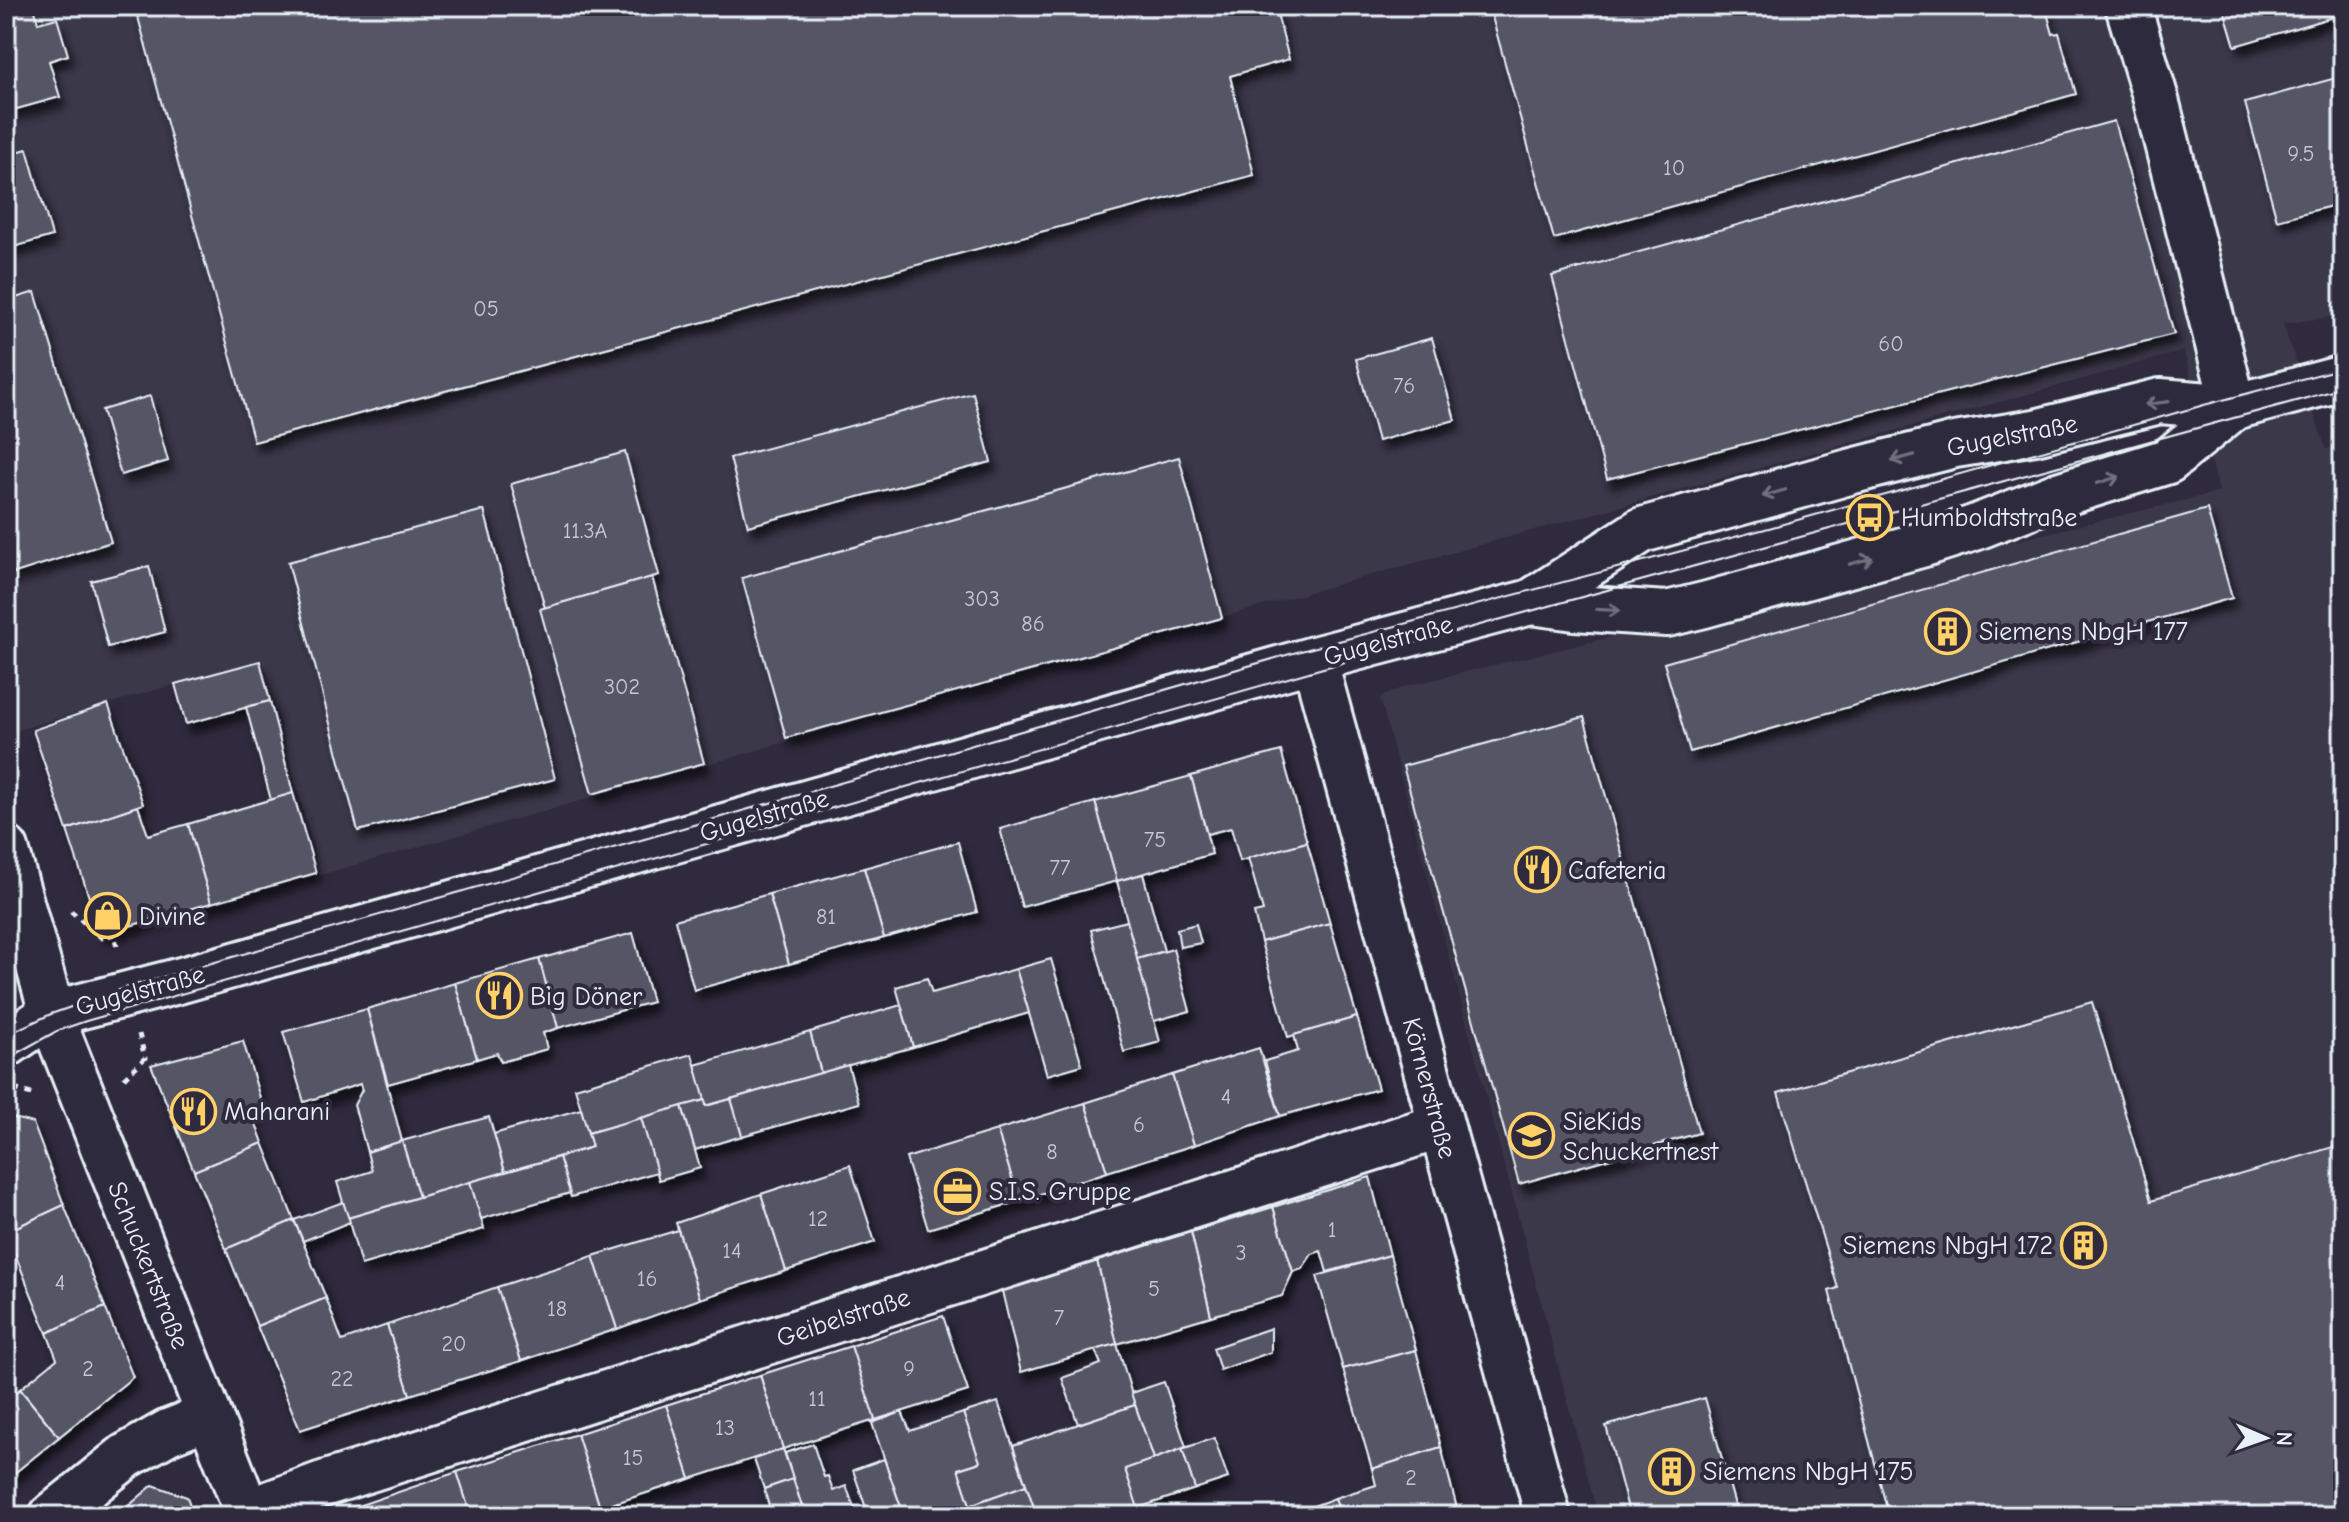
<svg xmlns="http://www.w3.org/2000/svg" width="2349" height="1522" font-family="'Comic Neue',sans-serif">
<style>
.built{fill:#3b3749}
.building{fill:#575565;stroke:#e8f1f8;stroke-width:2;filter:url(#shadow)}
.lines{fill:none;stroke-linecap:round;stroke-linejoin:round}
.minor-casing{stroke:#e8f1f8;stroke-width:50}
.path{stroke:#e8f1f8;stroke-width:5;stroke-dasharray:6 6;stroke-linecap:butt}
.minor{stroke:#2f2a3d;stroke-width:44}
.tram{stroke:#e8f1f8;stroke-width:2}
.oneway{stroke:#70707e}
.labels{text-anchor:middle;stroke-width:8;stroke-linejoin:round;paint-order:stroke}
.number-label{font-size:22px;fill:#c4cad3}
.street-label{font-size:26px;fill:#e8f1f8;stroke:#2f2a3d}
.poi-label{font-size:26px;fill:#e8f1f8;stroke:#2f2a3d;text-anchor:start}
</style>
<defs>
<filter id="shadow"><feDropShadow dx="5" dy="9" stdDeviation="4" flood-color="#0009"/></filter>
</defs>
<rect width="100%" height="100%" fill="#2f2a3d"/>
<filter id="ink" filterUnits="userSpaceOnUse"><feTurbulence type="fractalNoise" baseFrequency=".0125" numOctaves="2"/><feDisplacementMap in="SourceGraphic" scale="16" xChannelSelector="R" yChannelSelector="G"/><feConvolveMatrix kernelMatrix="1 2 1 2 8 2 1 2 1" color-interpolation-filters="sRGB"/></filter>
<g filter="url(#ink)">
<!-- built -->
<path class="built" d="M6,6H2343V315L2283,324L2326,449L2343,445V1516H1598L1380,698L1406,686L2219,492L2184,351L1339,584L320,875L262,659L11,732L6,716Z"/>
<!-- building -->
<g class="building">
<path d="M6,6H34L38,23L57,18L68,55L49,61L60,97L6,112Z"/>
<path d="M135,6H1275L1289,59L1230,76L1254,175L254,442Z"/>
<path d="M1489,6H2045L2053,34L2059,33L2076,94L1554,239Z"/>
<path d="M2223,6H2343V14L2235,46Z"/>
<path d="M2343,76V203L2277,220L2245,103Z"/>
<path d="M2114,121L2174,334L1607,479L1552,276Z"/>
<path d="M27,149L52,236L7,249L6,155Z"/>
<path d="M35,292L111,542L6,576V301Z"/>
<path d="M1432,338L1455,420L1378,441L1356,359Z"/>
<path d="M973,393L991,462L748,526L730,458Z"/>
<path d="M150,396L168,461L121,475L102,410Z"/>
<path d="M625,452L659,575L545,608L511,484Z"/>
<path d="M1179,457L1222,618L786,738L742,578Z"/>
<path d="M2207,509L2232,598L1690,752L1664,663Z"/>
<path d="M484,510L555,779L358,831L288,562Z"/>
<path d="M149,566L165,632L108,647L91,581Z"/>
<path d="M652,577L704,763L592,794L540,609Z"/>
<path d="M260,661L270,701L186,724L175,684Z"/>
<path d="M270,701L293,793L271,800L246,707Z"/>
<path d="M108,704L143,804L67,830L33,730Z"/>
<path d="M1584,717L1699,1133L1519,1184L1403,766Z"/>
<path d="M1281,751L1307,842L1240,861L1231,828L1207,834L1191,776Z"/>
<path d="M1191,776L1212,854L1117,881L1095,802Z"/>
<path d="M293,793L316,873L211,903L188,824Z"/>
<path d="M1095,802L1117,881L1022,907L1000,829Z"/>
<path d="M138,806L148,835L188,824L211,903L101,934L67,830Z"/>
<path d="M958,842L977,912L884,938L864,868Z"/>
<path d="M1307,842L1330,923L1261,942L1254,913L1263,911L1248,858Z"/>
<path d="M864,868L884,938L789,964L769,894Z"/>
<path d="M1143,874L1164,951L1137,959L1117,881Z"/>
<path d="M769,894L789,964L694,990L675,920Z"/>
<path d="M1127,921L1160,1042L1124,1052L1091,930Z"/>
<path d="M1330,923L1357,1017L1288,1037L1261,942Z"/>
<path d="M1196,924L1201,943L1180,947L1177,929Z"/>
<path d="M633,933L652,1002L558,1028L539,959Z"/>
<path d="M1173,949L1190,1011L1154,1021L1137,959Z"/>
<path d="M539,959L558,1028L543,1033L547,1049L501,1062L497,1053L477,1059L455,983Z"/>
<path d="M1051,959L1082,1065L1047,1075L1016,969Z"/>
<path d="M1016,969L1029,1013L913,1047L896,987L927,978L932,993Z"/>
<path d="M455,983L477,1059L388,1084L367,1009Z"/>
<path d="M2092,1002L2151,1201L2343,1144V1516H1889L1829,1291L1838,1288L1778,1093Z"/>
<path d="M901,1005L913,1047L821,1073L810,1032Z"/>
<path d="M367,1009L402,1141L367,1152L354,1105L362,1090L360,1084L304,1102L283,1032Z"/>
<path d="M1357,1017L1378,1089L1280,1116L1265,1061L1298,1051L1294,1035Z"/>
<path d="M810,1032L821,1073L706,1106L695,1065Z"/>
<path d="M243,1041L263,1108L252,1113L263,1143L194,1171L151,1065Z"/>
<path d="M1259,1048L1280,1116L1194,1145L1172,1075Z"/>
<path d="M692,1054L705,1100L588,1133L575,1088Z"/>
<path d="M848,1065L859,1103L742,1136L731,1099Z"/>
<path d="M1172,1075L1194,1145L1107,1172L1085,1103Z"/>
<path d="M731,1099L742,1136L695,1150L682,1106L705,1100L706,1106Z"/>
<path d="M1085,1103L1107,1172L1019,1201L997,1130Z"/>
<path d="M682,1106L700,1168L659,1180L641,1118Z"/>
<path d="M581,1109L592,1147L505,1172L494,1134Z"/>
<path d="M6,1116L33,1123L64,1205L6,1232Z"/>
<path d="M489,1117L505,1172L419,1197L402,1141Z"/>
<path d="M641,1118L657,1172L571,1197L559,1157L592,1147L588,1133Z"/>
<path d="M997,1130L1019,1201L928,1229L906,1158Z"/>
<path d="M402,1141L419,1197L348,1218L337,1182L372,1171L367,1152Z"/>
<path d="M263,1143L294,1220L226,1249L194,1171Z"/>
<path d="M559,1157L570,1193L481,1219L470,1182Z"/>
<path d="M850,1165L875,1242L786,1271L761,1194Z"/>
<path d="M1370,1177L1390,1255L1327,1272L1321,1251L1312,1254L1302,1269L1293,1272L1273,1207Z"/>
<path d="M470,1182L484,1229L361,1265L348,1218Z"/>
<path d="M761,1194L786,1271L700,1299L676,1223Z"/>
<path d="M343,1202L350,1222L303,1241L294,1220Z"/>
<path d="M64,1205L105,1307L47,1333L6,1232Z"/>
<path d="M1273,1207L1293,1272L1282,1296L1211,1316L1191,1232Z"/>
<path d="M294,1220L326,1298L257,1326L226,1249Z"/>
<path d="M678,1230L700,1299L617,1329L593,1256Z"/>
<path d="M1191,1232L1211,1316L1117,1344L1097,1261Z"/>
<path d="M1390,1255L1416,1350L1343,1369L1317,1276Z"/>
<path d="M593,1256L617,1329L521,1361L497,1287Z"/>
<path d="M1097,1261L1117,1344L1021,1372L1002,1291Z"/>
<path d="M497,1287L521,1361L410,1395L387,1325Z"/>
<path d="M326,1298L342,1341L387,1325L410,1395L300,1430L257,1326Z"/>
<path d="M105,1307L133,1377L59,1437L20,1389L57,1359L47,1333Z"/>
<path d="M943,1316L968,1391L875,1420L851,1346Z"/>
<path d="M1271,1328V1352L1220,1370L1213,1348Z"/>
<path d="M1117,1344L1135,1405L1078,1424L1062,1378L1101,1364L1095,1350Z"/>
<path d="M851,1346L875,1420L783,1449L760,1375Z"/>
<path d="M1416,1350L1441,1447L1372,1469L1343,1369Z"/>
<path d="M760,1375L783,1449L690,1479L666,1405Z"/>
<path d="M1164,1382L1186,1447L1154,1459L1131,1393Z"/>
<path d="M20,1389L59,1437L6,1480V1400Z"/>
<path d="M1705,1398L1738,1516H1630L1606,1426Z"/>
<path d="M998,1402L1026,1485L970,1505L958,1469L980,1462L963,1413Z"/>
<path d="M666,1405L690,1479L600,1508L577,1434Z"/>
<path d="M1135,1405L1154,1459L1125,1469L1140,1511L1124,1516H1037L1013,1446Z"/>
<path d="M902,1412L910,1431L963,1413L980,1462L958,1469L970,1505L937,1516H904L872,1423Z"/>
<path d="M577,1434L600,1508L574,1516H471L457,1472Z"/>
<path d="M1214,1438L1228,1478L1195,1489L1182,1449Z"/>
<path d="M813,1444L824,1477L828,1476L833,1491L846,1486L856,1512L866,1508L853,1470L884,1459L904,1516H805L785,1453Z"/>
<path d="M1441,1447L1459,1516H1341L1335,1498L1376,1485L1372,1469Z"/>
<path d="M783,1449L793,1479L764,1489L754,1459Z"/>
<path d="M1182,1449L1195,1489L1138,1508L1125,1469Z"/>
<path d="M457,1472L471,1516H335L334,1514Z"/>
<path d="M793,1479L805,1516H772L764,1489Z"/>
<path d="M153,1485L187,1497L194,1516H117Z"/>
<path d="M1026,1485L1037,1516H937L970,1505Z"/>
<path d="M1335,1498L1341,1516H1281L1308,1508Z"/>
<path d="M618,1502L623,1516H602L600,1508Z"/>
</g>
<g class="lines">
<defs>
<g id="minor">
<path d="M2128,6L2155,96L2234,407"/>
<path d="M1531,602L1575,608L1667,614L1704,605L1924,544L1974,528L2058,495L2168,461L2234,407"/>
<path d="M1314,659L1548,1516"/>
<path d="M6,849L57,1031L249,1516"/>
<path d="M6,1045L51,1014L178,981L1314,659L1531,602L1642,530L1849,472L1955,445L2035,432L2160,401L2234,407L2343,378"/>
<path d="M247,1512L323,1484L1441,1126"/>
<path d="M52,1516L126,1456L168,1432L209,1416"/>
</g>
</defs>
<!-- minor casing -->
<use href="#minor" class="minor-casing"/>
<!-- path -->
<g class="path">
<path d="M71,911L102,938L114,934L118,951"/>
<path d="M124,1078L145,1058L139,1034"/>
<path d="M14,1089L35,1095"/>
</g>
<!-- minor -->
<use href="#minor" class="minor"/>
<!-- tram -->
<g class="tram">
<path d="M6,1035L51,1014L128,987L1297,652L1769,528L2204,405L2343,368"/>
<path d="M6,1059L57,1031L86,1021L1316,670L2343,388"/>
</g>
</g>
<!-- one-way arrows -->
<defs><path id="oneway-shaft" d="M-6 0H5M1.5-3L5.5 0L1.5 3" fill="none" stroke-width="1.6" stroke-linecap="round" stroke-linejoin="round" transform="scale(2)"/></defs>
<g class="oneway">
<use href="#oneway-shaft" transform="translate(2157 403) rotate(173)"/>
<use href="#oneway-shaft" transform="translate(1903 458) rotate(165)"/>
<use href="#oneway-shaft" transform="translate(2108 480) rotate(-17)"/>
<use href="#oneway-shaft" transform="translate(1774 493) rotate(164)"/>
<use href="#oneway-shaft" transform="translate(1861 561) rotate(-16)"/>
<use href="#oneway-shaft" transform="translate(1608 610) rotate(3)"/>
</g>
</g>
<!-- icons -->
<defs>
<symbol id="bus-ring" viewBox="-11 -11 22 22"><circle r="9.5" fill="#2f2a3d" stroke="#ffd166" stroke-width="1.5"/><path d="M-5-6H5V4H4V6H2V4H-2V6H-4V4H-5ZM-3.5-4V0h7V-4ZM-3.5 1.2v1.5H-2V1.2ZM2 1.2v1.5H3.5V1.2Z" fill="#ffd166"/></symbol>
<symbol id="building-ring" viewBox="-11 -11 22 22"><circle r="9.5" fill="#2f2a3d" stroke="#ffd166" stroke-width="1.5"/><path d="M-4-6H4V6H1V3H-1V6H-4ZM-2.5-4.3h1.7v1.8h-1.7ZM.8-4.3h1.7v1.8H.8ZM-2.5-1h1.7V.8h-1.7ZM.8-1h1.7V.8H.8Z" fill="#ffd166"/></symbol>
<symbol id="restaurant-ring" viewBox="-11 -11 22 22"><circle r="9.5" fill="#2f2a3d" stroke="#ffd166" stroke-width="1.5"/><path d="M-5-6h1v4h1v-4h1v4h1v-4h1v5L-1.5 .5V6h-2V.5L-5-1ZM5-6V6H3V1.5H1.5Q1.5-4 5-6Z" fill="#ffd166"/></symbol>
<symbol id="shop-ring" viewBox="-11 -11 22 22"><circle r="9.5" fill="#2f2a3d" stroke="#ffd166" stroke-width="1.5"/><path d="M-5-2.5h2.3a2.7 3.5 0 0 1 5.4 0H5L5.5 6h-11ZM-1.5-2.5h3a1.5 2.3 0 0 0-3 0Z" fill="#ffd166"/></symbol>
<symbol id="school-ring" viewBox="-11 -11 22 22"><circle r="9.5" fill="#2f2a3d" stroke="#ffd166" stroke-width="1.5"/><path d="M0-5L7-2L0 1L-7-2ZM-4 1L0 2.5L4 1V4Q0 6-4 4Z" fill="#ffd166"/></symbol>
<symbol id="office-ring" viewBox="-11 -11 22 22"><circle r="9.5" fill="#2f2a3d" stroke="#ffd166" stroke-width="1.5"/><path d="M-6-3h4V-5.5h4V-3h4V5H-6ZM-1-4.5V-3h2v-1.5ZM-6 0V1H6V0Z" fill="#ffd166"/></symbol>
</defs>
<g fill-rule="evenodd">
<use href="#bus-ring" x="1844" y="492" width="51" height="51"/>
<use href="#building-ring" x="1922" y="606" width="51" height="51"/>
<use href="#restaurant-ring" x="1512" y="844" width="51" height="51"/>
<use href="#shop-ring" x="82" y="890" width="51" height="51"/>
<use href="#restaurant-ring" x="474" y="970" width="51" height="51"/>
<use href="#restaurant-ring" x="168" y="1086" width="51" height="51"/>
<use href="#school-ring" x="1506" y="1110" width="51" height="51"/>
<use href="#office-ring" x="932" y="1166" width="51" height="51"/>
<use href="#building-ring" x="2058" y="1220" width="51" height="51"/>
<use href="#building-ring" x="1646" y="1446" width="51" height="51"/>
</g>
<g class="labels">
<!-- number labels -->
<g class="number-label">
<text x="2301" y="161">9.5</text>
<text x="1674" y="175">10</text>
<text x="486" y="316">05</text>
<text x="1891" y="351">60</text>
<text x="1404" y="393">76</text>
<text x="585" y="538">11.3A</text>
<text x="982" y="606">303</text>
<text x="1033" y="631">86</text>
<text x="622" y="694">302</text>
<text x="1155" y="847">75</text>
<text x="1060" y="875">77</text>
<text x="826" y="924">81</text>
<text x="1226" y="1104">4</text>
<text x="1139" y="1132">6</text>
<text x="1052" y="1159">8</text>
<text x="818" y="1226">12</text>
<text x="1332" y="1237">1</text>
<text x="732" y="1258">14</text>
<text x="1241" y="1260">3</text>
<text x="647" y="1286">16</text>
<text x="60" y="1290">4</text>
<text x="1154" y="1296">5</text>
<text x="557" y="1316">18</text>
<text x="1059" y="1325">7</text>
<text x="454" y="1351">20</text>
<text x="88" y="1376">2</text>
<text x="909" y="1376">9</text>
<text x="342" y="1386">22</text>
<text x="817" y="1406">11</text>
<text x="725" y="1435">13</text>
<text x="633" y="1465">15</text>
<text x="1411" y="1485">2</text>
</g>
<!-- street labels -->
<g class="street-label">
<text transform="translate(2012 435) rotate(-11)" y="9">Gugelstraße</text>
<text transform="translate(1388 640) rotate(-15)" y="9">Gugelstraße</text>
<text transform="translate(764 815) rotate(-16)" y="9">Gugelstraße</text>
<text transform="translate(140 990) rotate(-15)" y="9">Gugelstraße</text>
<text transform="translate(1430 1088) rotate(75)" y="9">Körnerstraße</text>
<text transform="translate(149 1265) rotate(68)" y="9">Schuckertstraße</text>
<text transform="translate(843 1317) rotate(-18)" y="9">Geibelstraße</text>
</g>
<!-- poi labels -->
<g class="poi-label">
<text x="1901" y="526">Humboldtstraße</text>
<text x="1979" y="640">Siemens NbgH 177</text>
<text x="1568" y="879">Cafeteria</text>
<text x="139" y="925">Divine</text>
<text x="530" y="1005">Big Döner</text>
<text x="224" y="1120">Maharani</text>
<text x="1563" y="1130">SieKids<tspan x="1563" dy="30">Schuckertnest</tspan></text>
<text x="989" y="1200">S.I.S. Gruppe</text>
<text x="2053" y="1254" text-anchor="end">Siemens NbgH 172</text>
<text x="1703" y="1480">Siemens NbgH 175</text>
</g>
</g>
<!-- margin -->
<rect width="2349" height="1522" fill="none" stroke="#2f2a3d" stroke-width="32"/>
<rect x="16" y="16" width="2317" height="1490" fill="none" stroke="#e8f1f8" stroke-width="3" filter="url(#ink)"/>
<!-- north arrow -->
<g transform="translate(2265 1438) rotate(92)" stroke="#2f2a3d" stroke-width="6" paint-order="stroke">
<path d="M0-6L14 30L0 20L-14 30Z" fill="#e8f1f8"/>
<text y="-12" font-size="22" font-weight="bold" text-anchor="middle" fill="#e8f1f8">N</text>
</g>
</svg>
